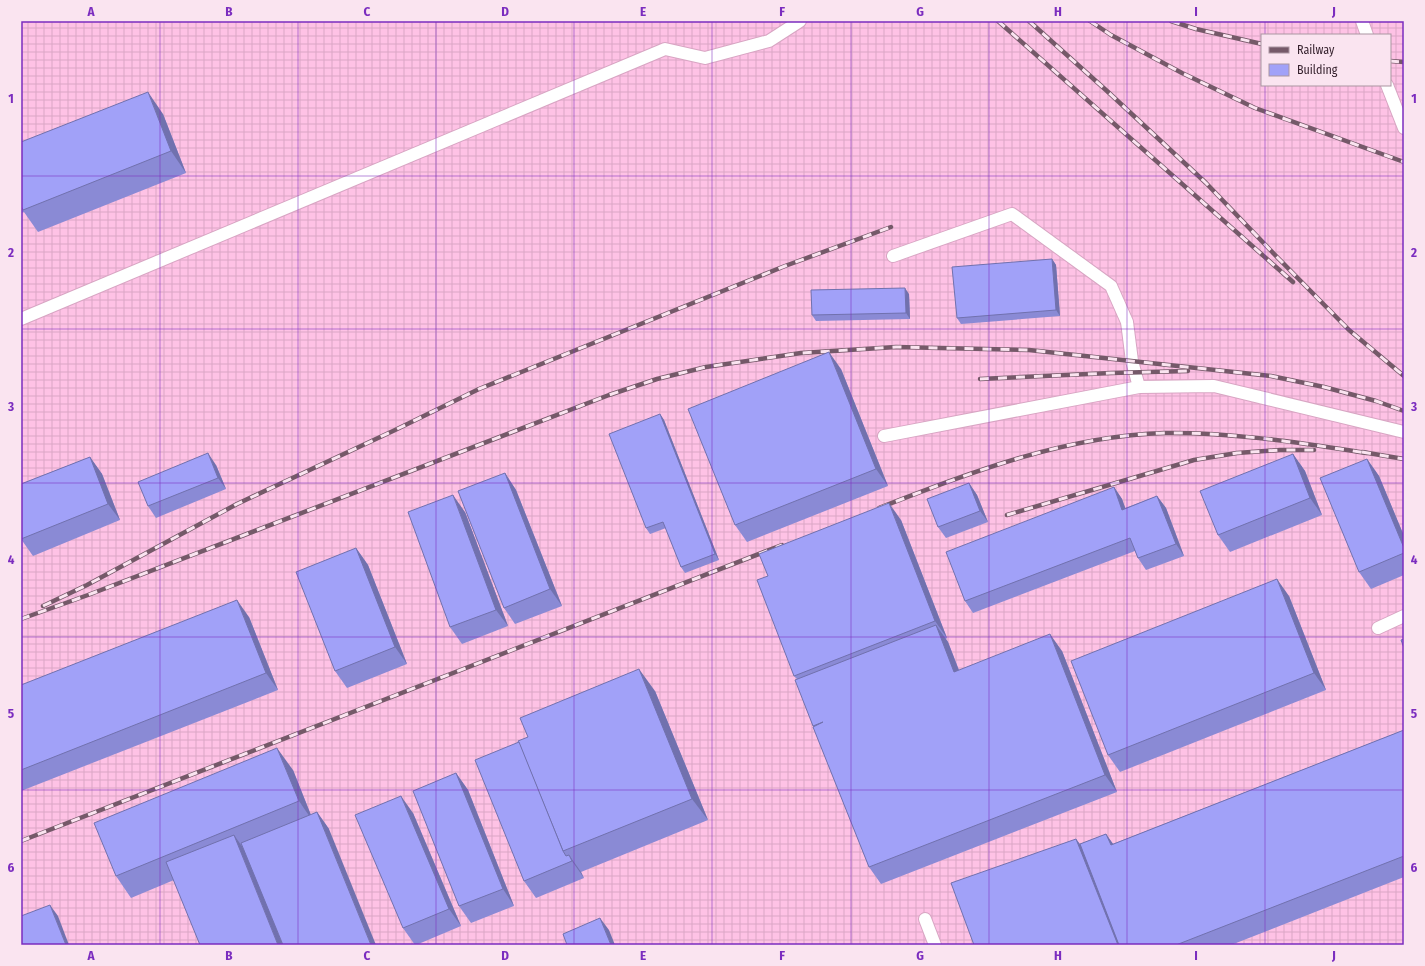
<svg xmlns="http://www.w3.org/2000/svg" width="1425" height="966" font-family="'Fira Sans Condensed',sans-serif">
<style>
.industrial{fill:url(#industrial-grid);fill-rule:evenodd}
.lines{fill:none;stroke-linecap:round;stroke-linejoin:round}
.lane-casing{stroke:#d8a5c3;stroke-width:14}
.lane{stroke:#fff;stroke-width:12}
.rail-casing{stroke:#755969;stroke-width:4.5}
.rail{stroke:#fae4f0;stroke-width:3;stroke-dasharray:9;stroke-linecap:butt}
.wall{fill:#8a8ad5}
.shaded-wall{fill:#7171ae}
.building{fill:#a1a1f8;stroke:#7171ae}
.grid{fill:none;stroke:#7b2cbf;stroke-width:1;stroke-opacity:0.55}
.neatline{fill:none;stroke:#7b2cbf;stroke-width:1.5}
.grid-label{font-size:13px;text-anchor:middle;font-weight:bold;fill:#7b2cbf}
</style>
<defs>
<pattern id="industrial-grid" width="8" height="8" patternUnits="userSpaceOnUse"><rect width="8" height="8" fill="#fec2e5"/><path d="M0 4h8M4 0v8" fill="none" stroke="#daa6c5"/></pattern>
</defs>
<rect width="100%" height="100%" fill="#fad0e8"/>
<!-- industrial -->
<path class="industrial" d="M21,21H1404V945H21ZM1262,35H1390V85H1262Z"/>
<g class="lines">
<defs>
<g id="lane">
<path d="M1362,21L1367,35"/>
<path d="M1387,85L1404,128"/>
<path d="M893,256L1012,214L1111,286L1127,322L1132,361L1139,387"/>
<path d="M21,319L665,49L705,58L769,41L800,21"/>
<path d="M884,436L1139,387L1214,386L1404,432"/>
<path d="M1378,628L1404,616"/>
<path d="M925,919L935,945"/>
</g>
</defs>
<!-- lane casing -->
<use href="#lane" class="lane-casing"/>
<!-- lane -->
<use href="#lane" class="lane"/>
<defs>
<g id="rail">
<path d="M998,21L1293,282"/>
<path d="M1029,21L1107,91L1206,183L1277,257L1349,330L1404,376"/>
<path d="M1090,21L1111,35L1182,73L1255,108L1404,162"/>
<path d="M1171,21L1196,29L1262,44"/>
<path d="M1390,61L1404,62"/>
<path d="M980,379L1111,373L1188,371"/>
<path d="M1362,452L1404,459"/>
<path d="M879,508C972,472 1064,436 1165,433C1232,432 1300,443 1367,453"/>
<path d="M1007,515L1194,460L1237,453L1280,450H1314"/>
<path d="M43,606L87,585L237,504L393,431L479,389L785,266L891,227"/>
<path d="M21,619L88,595L609,395L657,379L706,367L801,353L896,347L1029,350L1271,376L1324,387L1376,401L1404,411"/>
<path d="M21,841L782,545"/>
</g>
</defs>
<!-- rail casing -->
<use href="#rail" class="rail-casing"/>
<!-- rail -->
<use href="#rail" class="rail"/>
</g>
<!-- wall -->
<g class="wall">
<path d="M163,114L186,173L38,232L24,212L21,213V142Z"/>
<path d="M1052,259L1056,265L1060,316L961,324L957,318Z"/>
<path d="M909,294L910,319L816,321L812,315Z"/>
<path d="M841,369L888,486L747,542L735,525Z"/>
<path d="M660,414L664,420L719,560L685,573L681,567L666,528L650,534L646,528Z"/>
<path d="M1293,454L1305,471L1322,515L1230,552L1218,535Z"/>
<path d="M90,457L102,474L120,520L33,556L21,539V484Z"/>
<path d="M1367,459L1379,476L1404,536V575L1371,589L1359,572Z"/>
<path d="M216,465L226,489L156,518L148,506Z"/>
<path d="M505,473L516,490L562,606L515,624L504,608Z"/>
<path d="M969,483L977,495L988,522L946,538L938,527Z"/>
<path d="M1114,487L1122,499L1125,508L1157,496L1166,508L1184,556L1146,570L1138,558L1135,551L973,613L965,601Z"/>
<path d="M465,512L508,626L462,644L450,627Z"/>
<path d="M901,520L947,638L946,639L948,642L959,670L1062,651L1117,792L881,884L869,867L813,726L797,679L794,676L768,576Z"/>
<path d="M356,548L368,565L407,664L347,688L335,671Z"/>
<path d="M1289,596L1326,690L1120,772L1108,755Z"/>
<path d="M249,617L278,690L21,791V685Z"/>
<path d="M655,691L708,820L581,872L584,878L536,898L524,881Z"/>
<path d="M1404,730V877L1231,945H974L1076,839L1080,844L1106,834L1113,844Z"/>
<path d="M293,770L311,815L317,812L329,829L174,880L131,898L116,876Z"/>
<path d="M456,773L468,790L514,906L471,923L459,906Z"/>
<path d="M413,813L461,926L416,945H415L403,928Z"/>
</g>
<!-- shaded-wall -->
<g class="shaded-wall">
<path d="M148,92L163,114L186,173L171,151Z"/>
<path d="M1052,259L1056,265L1060,316L1056,310Z"/>
<path d="M905,288L909,294L910,319L906,313Z"/>
<path d="M829,352L841,369L888,486L876,469Z"/>
<path d="M660,414L664,420L719,560L715,554Z"/>
<path d="M208,453L216,465L226,489L218,478Z"/>
<path d="M1293,454L1305,471L1322,515L1310,498Z"/>
<path d="M90,457L102,474L120,520L108,504Z"/>
<path d="M1367,459L1379,476L1404,536V548Z"/>
<path d="M505,473L516,490L562,606L550,589Z"/>
<path d="M969,483L977,495L988,522L980,511Z"/>
<path d="M1114,487L1122,499L1130,521L1122,510Z"/>
<path d="M453,495L465,512L508,626L496,610Z"/>
<path d="M1157,496L1166,508L1184,556L1176,544Z"/>
<path d="M889,503L901,520L947,638L935,621Z"/>
<path d="M356,548L368,565L407,664L395,647Z"/>
<path d="M1277,579L1289,596L1326,690L1314,673Z"/>
<path d="M237,600L249,617L278,690L266,673Z"/>
<path d="M936,625L948,642L966,689L954,672Z"/>
<path d="M1050,634L1062,651L1117,792L1105,775Z"/>
<path d="M639,669L655,691L708,820L692,799Z"/>
<path d="M277,748L293,770L314,823L299,801Z"/>
<path d="M456,773L468,790L514,906L503,889Z"/>
<path d="M401,796L413,813L461,926L449,909Z"/>
<path d="M317,812L329,829L376,945H371Z"/>
<path d="M1106,834L1118,851L1111,845Z"/>
<path d="M234,835L246,852L283,945H278Z"/>
<path d="M1076,839L1092,861L1124,945H1118Z"/>
<path d="M569,855L581,872L584,878L572,861Z"/>
<path d="M50,905L58,916L69,945H66Z"/>
<path d="M600,918L609,930L615,945H611Z"/>
</g>
<!-- building -->
<g class="building">
<path d="M148,92L171,151L23,210L21,206V142Z"/>
<path d="M1052,259L1056,310L957,318L952,267Z"/>
<path d="M905,288L906,313L812,315L811,290Z"/>
<path d="M829,352L876,469L735,525L688,409Z"/>
<path d="M660,414L715,554L681,567L663,522L646,528L609,434Z"/>
<path d="M208,453L218,478L148,506L138,482Z"/>
<path d="M1293,454L1310,498L1218,535L1200,491Z"/>
<path d="M90,457L108,504L21,539V484Z"/>
<path d="M1367,459L1404,548V553L1359,572L1320,478Z"/>
<path d="M505,473L550,589L504,608L458,491Z"/>
<path d="M969,483L980,511L938,527L927,499Z"/>
<path d="M1114,487L1122,510L1157,496L1176,544L1138,558L1130,538L965,601L946,552Z"/>
<path d="M453,495L496,610L450,627L408,512Z"/>
<path d="M889,503L935,621L794,676L757,580L768,576L759,554Z"/>
<path d="M356,548L395,647L335,671L296,572Z"/>
<path d="M1277,579L1314,673L1108,755L1071,661Z"/>
<path d="M237,600L266,673L21,770V685Z"/>
<path d="M936,625L954,672L1050,634L1105,775L869,867L813,727L823,722L813,726L795,680Z"/>
<path d="M1404,639V648L1401,640Z"/>
<path d="M639,669L692,799L563,851L518,741L528,737L520,718Z"/>
<path d="M1404,730V856L1176,945H1119L1080,844L1106,834L1111,845Z"/>
<path d="M519,742L563,851L566,856L569,855L572,861L524,881L475,760Z"/>
<path d="M277,748L299,801L116,876L94,823Z"/>
<path d="M456,773L503,889L459,906L413,791Z"/>
<path d="M401,796L449,909L403,928L355,815Z"/>
<path d="M317,812L371,945H283L241,843Z"/>
<path d="M234,835L278,945H200L166,862Z"/>
<path d="M1076,839L1118,945H974L951,883Z"/>
<path d="M50,905L66,945H21V916Z"/>
<path d="M600,918L611,945H567L563,934Z"/>
</g>
<!-- grid -->
<path class="grid" d="M160,21V945M298,21V945M436,21V945M574,21V945M712,21V945M851,21V945M989,21V945M1127,21V945M1265,21V35M1265,85V945M21,176H1404M21,329H1404M21,483H1404M21,637H1404M21,790H1404"/>
<!-- border -->
<rect width="1425" height="966" fill="none" stroke="#fae4f0" stroke-width="44"/>
<!-- legend -->
<rect x="1261" y="34" width="130" height="52" fill="#fae4f0" stroke="#aa95a1"/>
<rect x="1269" y="47" width="20" height="6" fill="#755969" stroke="#aa95a1"/>
<text x="1297" y="54" font-size="12" fill="#331f2b">Railway</text>
<rect x="1269" y="64" width="20" height="12" fill="#a1a1f8" stroke="#aa95a1"/>
<text x="1297" y="74" font-size="12" fill="#331f2b">Building</text>
<rect x="22" y="22" width="1381" height="922" class="neatline"/>
<g class="grid-label">
<text x="91" y="16">A</text>
<text x="229" y="16">B</text>
<text x="367" y="16">C</text>
<text x="505" y="16">D</text>
<text x="643" y="16">E</text>
<text x="782" y="16">F</text>
<text x="920" y="16">G</text>
<text x="1058" y="16">H</text>
<text x="1196" y="16">I</text>
<text x="1334" y="16">J</text>
<text x="11" y="103">1</text>
<text x="1414" y="103">1</text>
<text x="11" y="257">2</text>
<text x="1414" y="257">2</text>
<text x="11" y="411">3</text>
<text x="1414" y="411">3</text>
<text x="11" y="564">4</text>
<text x="1414" y="564">4</text>
<text x="11" y="718">5</text>
<text x="1414" y="718">5</text>
<text x="11" y="872">6</text>
<text x="1414" y="872">6</text>
<text x="91" y="960">A</text>
<text x="229" y="960">B</text>
<text x="367" y="960">C</text>
<text x="505" y="960">D</text>
<text x="643" y="960">E</text>
<text x="782" y="960">F</text>
<text x="920" y="960">G</text>
<text x="1058" y="960">H</text>
<text x="1196" y="960">I</text>
<text x="1334" y="960">J</text>
</g>
</svg>
